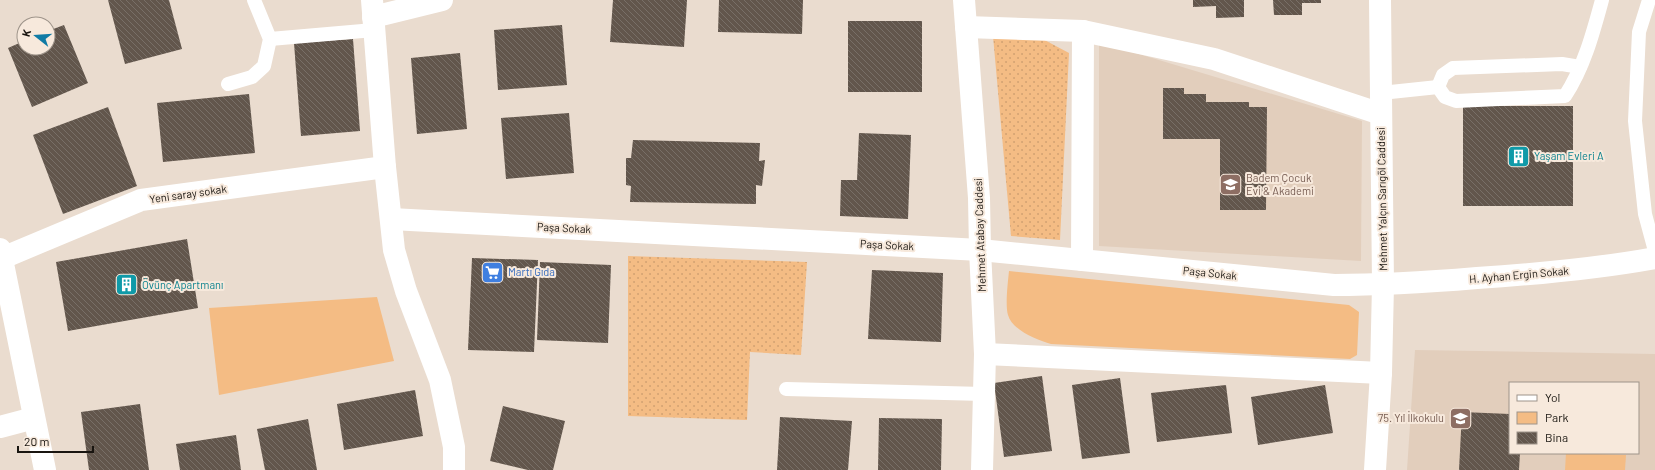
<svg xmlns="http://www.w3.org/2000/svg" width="1655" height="470" font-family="Barlow,sans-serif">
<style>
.built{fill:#e2cebc;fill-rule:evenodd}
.grass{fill:url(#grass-dots)}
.park{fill:#f4bc84}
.building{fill:url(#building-back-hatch)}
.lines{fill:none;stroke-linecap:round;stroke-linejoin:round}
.service{stroke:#fff;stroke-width:14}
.minor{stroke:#fff;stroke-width:22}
.labels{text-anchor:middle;stroke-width:4;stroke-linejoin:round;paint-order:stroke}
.culture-label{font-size:11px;fill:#0d838f;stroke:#f7e9dc;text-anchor:start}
.education-label{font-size:11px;fill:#785e54;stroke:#f7e9dc;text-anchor:start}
.street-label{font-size:11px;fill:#191510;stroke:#f7e9dc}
.shop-label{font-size:11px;fill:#366cbe;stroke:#f7e9dc;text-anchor:start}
</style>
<defs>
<pattern id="grass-dots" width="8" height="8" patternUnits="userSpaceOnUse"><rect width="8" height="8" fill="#f4bc84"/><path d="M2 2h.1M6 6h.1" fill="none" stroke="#d1a171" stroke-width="1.8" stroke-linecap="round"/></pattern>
<pattern id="building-back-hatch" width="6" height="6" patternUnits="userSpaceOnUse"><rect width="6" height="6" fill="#62564c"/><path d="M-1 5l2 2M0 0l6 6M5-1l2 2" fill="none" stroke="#786f67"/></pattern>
</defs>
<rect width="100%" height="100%" fill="#eadccf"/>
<!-- built -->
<g class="built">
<path d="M1099,42L1362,121L1361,261L1099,246Z"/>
<path d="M1415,350L1655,354V470H1407ZM1510,383H1638V453H1510Z"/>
</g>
<!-- grass -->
<g class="grass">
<path d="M993,36H1037L1069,53L1060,240L1011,236Z"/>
<path d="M628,256L807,262L801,355L750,352L747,420L628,416Z"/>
</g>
<!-- park -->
<g class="park">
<path d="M1009,271L1349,305L1359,312L1357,355L1350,359L1051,344C1037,340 1012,330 1008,315C1005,306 1008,281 1009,271Z"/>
<path d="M377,297L394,361L219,395L209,308Z"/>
<path d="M1566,453L1626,455L1625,470H1565Z"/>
</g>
<!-- building -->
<g class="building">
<path d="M108,0H169L182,49L125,64Z"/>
<path d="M613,0H687L684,47L610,42Z"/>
<path d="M719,0H803L802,34L718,32Z"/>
<path d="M1193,0H1244V17L1216,18V6L1193,7Z"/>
<path d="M1273,0H1321V3H1302V15H1274Z"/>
<rect x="848" y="21" width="74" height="71"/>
<path d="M64,25L88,83L32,107L8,48L24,41V48H48V31Z"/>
<path d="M562,25L567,85L498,90L494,30Z"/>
<path d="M353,39L360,131L301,136L294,43Z"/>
<path d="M460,53L467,129L417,134L411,58Z"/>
<path d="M1163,88H1184V94H1206V102H1249V107H1267L1266,210H1220V139H1163Z"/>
<path d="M249,94L255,153L163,162L157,103Z"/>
<rect x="1463" y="106" width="110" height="100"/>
<path d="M108,107L137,186L63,214L33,135Z"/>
<path d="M569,113L574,173L506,179L501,118Z"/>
<path d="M859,133L911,135L908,219L840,216L841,180H857Z"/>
<path d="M633,140L760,143L759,161L765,160L762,186L756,185V204L630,202L631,186L626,185V158H631Z"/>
<path d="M187,239L198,308L68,331L56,262Z"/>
<path d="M472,258L538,260L534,352L468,350Z"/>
<path d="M540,262L611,265L608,343L537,340Z"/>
<path d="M872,270L943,273L941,342L868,339Z"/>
<path d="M1042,376L1052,451L1004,457L994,383Z"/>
<path d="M1120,378L1130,453L1082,459L1072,385Z"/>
<path d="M1226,385L1232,433L1157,442L1151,393Z"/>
<path d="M1325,385L1333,433L1258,445L1251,397Z"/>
<path d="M415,390L423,436L344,450L337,404Z"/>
<path d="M140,404L149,470H89L81,412Z"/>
<path d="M503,406L565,421L553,470H528L490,461Z"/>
<path d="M1462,412L1510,414V453H1520L1519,470H1459Z"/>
<path d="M780,417L852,421L848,470H777Z"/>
<path d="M879,418L942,419L941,470H878Z"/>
<path d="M308,419L317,470H265L257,429Z"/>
<path d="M236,435L241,470H180L176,444Z"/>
</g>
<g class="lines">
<!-- service -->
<g class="service">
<path d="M1649,0L1639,32L1635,121L1645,214L1655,251"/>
<path d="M270,39L374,30"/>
<path d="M228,84L252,77L264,66L270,39L254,0"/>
<path d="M1438,87L1443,75L1453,68L1562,64L1580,67"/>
<path d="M1381,93L1438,87L1445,97L1456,101L1565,96C1584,67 1593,33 1602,0"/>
<path d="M786,389L984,394"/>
</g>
<!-- minor -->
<g class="minor">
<path d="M372,0L385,167L394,250L406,291L440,380L454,447V470"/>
<path d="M964,0L979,198L980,250L985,354L982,470"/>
<path d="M373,17L442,0"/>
<path d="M966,27L1083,31L1214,59L1381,114"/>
<path d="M391,219L980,250L1334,285C1382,285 1429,282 1477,278C1537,274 1595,269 1655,258"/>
<path d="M0,249L45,470"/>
<path d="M0,259L141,200L385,167"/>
<path d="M1082,260L1083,31"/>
<path d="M985,354L1381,373"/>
<path d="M0,427L34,418"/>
<path d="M1375,470L1381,373L1383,285L1380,0"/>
</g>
</g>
<!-- icons -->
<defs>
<symbol id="building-square" viewBox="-11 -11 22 22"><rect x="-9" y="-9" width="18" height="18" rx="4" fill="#0f9aa8" stroke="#f7e9dc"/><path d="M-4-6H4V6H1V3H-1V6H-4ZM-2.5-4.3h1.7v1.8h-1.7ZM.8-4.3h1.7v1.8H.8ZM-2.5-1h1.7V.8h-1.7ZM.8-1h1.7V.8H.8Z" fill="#fff"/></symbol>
<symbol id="school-square" viewBox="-11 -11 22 22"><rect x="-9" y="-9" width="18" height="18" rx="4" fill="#8d6e63" stroke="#f7e9dc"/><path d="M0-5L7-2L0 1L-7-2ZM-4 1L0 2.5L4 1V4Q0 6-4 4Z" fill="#fff"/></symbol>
<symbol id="supermarket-square" viewBox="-11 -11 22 22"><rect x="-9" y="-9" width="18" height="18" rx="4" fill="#3f7fe0" stroke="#f7e9dc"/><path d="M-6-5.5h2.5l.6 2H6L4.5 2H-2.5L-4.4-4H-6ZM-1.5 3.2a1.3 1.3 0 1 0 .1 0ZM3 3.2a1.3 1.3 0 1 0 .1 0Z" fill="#fff"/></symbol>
</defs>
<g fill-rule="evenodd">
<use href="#building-square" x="1506" y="144" width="25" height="25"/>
<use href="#school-square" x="1218" y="172" width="25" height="25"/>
<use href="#supermarket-square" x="480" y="260" width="25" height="25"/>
<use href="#building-square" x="114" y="272" width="25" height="25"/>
<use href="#school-square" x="1448" y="406" width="25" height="25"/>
</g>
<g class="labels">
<!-- culture labels -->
<g class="culture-label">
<text x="1534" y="160">Yaşam Evleri A</text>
<text x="142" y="289">Övünç Apartmanı</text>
</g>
<!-- education labels -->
<g class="education-label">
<text x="1246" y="182">Badem Çocuk<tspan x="1246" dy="13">Evi &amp; Akademi</tspan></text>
<text x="1444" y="422" text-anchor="end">75. Yıl İlkokulu</text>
</g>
<!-- street labels -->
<g class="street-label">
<text transform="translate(188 194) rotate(-8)" y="4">Yeni saray sokak</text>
<text transform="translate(1382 199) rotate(-91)" y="4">Mehmet Yalçın Sarıgöl Caddesi</text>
<text transform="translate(564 228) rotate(3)" y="4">Paşa Sokak</text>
<text transform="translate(980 235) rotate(-92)" y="4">Mehmet Atabay Caddesi</text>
<text transform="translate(887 245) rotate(3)" y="4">Paşa Sokak</text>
<text transform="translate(1210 273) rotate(6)" y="4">Paşa Sokak</text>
<text transform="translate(1519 275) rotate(-5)" y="4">H. Ayhan Ergin Sokak</text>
</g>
<!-- shop labels -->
<g class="shop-label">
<text x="508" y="276">Martı Gıda</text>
</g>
</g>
<!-- legend -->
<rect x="1509" y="382" width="130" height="72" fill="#f7e9dc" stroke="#9e948a"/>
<rect x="1517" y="395" width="20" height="6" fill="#ffffff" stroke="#9e948a"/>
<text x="1545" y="402" font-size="12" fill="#191510">Yol</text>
<rect x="1517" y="412" width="20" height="12" fill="#f4bc84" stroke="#9e948a"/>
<text x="1545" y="422" font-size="12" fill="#191510">Park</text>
<rect x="1517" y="432" width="20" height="12" fill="url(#building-back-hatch)" stroke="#9e948a"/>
<text x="1545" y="442" font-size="12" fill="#191510">Bina</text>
<!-- north arrow -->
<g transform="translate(36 36) rotate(287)"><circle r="19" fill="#f7e9dc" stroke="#9e948a"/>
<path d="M0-3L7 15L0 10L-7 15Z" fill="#107ba5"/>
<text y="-6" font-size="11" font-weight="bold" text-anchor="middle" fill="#191510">K</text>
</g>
<!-- scale -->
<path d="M18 446v6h75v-6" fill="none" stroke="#191510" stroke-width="2"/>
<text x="24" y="446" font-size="12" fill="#191510" stroke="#f7e9dc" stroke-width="3" paint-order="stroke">20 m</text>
</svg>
